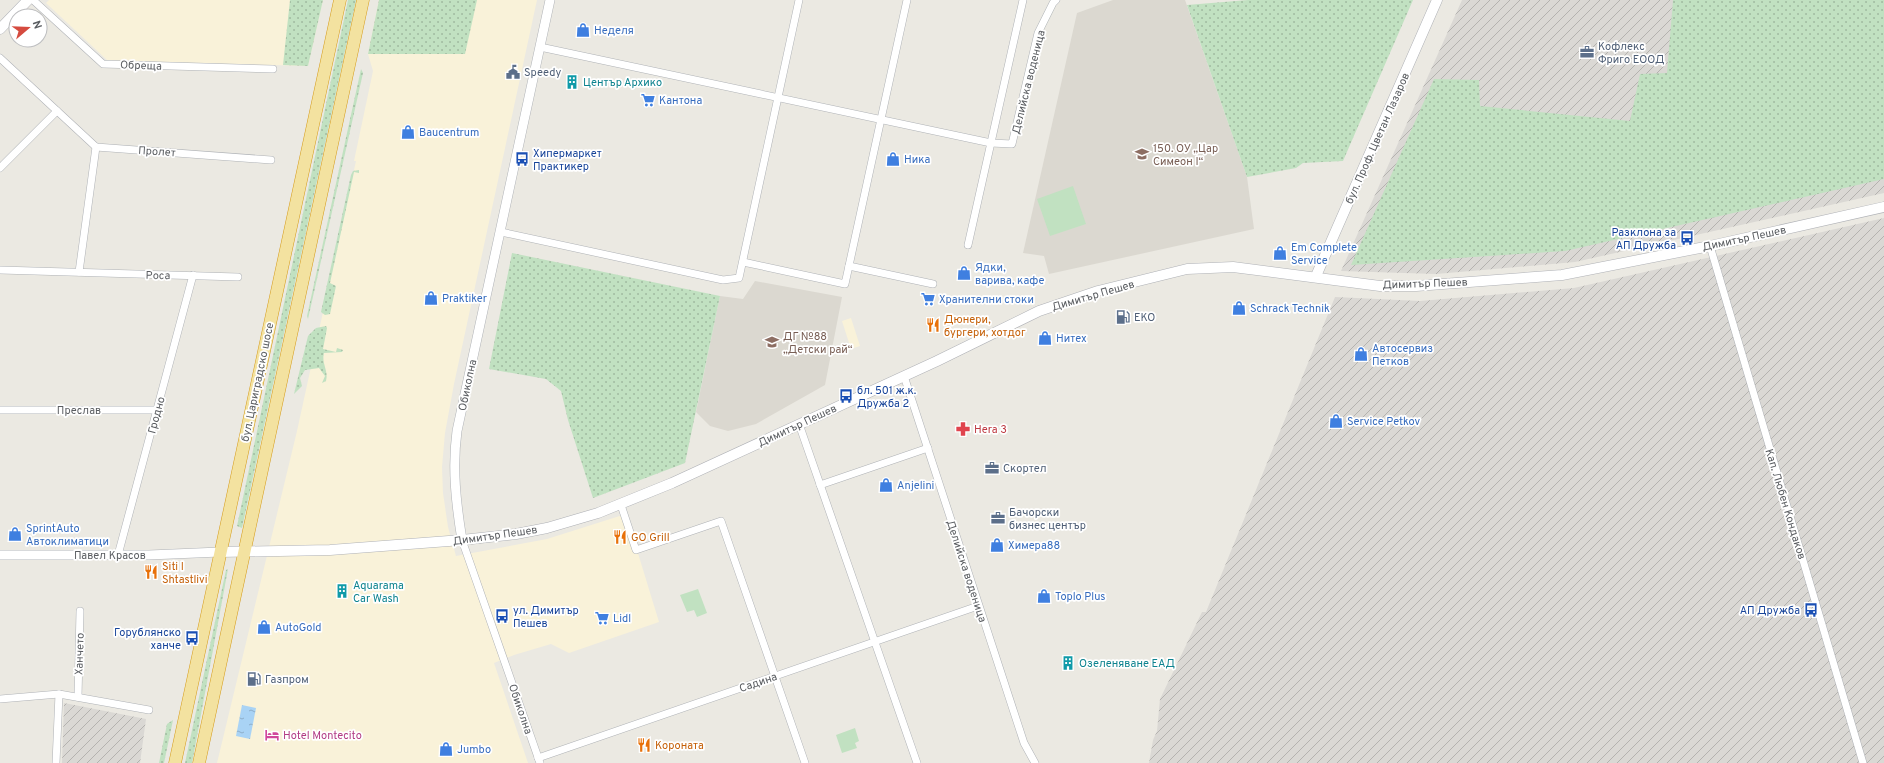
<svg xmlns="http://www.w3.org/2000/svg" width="1884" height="763" font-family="Overpass,sans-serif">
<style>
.commercial{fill:#f9f2d9}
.industrial{fill:url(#industrial-furrows)}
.education{fill:#dbd8d0}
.grass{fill:url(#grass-dots)}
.park{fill:#c1e1c1}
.water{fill:url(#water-ripples)}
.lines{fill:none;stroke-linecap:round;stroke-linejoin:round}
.minor-casing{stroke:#afb2b6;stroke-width:8}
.tertiary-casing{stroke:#afb2b6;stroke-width:10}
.secondary-casing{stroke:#afb1b6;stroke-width:11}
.trunk-casing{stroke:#d59b19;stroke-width:13}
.minor{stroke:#fff;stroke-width:7}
.tertiary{stroke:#fff;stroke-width:9}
.secondary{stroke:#fff;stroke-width:10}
.trunk{stroke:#f3e2a0;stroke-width:12}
.labels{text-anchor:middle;stroke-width:3.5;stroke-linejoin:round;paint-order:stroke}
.shop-label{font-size:11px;fill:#366cbe;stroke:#fff;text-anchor:start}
.service-label{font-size:11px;fill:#4e5e75;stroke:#fff;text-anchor:start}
.street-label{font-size:11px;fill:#5a5d61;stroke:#fff}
.culture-label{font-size:11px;fill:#0d838f;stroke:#fff;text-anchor:start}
.education-label{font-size:11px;fill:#785e54;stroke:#fff;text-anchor:start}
.transit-label{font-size:11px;fill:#164399;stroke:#fff;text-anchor:start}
.food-label{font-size:11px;fill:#c56008;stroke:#fff;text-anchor:start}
.health-label{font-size:11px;fill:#be3a42;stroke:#fff;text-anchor:start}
.hotel-label{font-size:11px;fill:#b23c85;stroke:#fff;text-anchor:start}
</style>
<defs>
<pattern id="industrial-furrows" width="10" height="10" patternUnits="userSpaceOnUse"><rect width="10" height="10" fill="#dad8d4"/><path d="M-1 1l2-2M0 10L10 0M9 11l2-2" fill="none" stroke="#b4b2af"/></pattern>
<pattern id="grass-dots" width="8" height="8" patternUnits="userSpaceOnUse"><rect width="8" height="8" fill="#c1e1c1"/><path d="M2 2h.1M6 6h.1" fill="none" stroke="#a0baa0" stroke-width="1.8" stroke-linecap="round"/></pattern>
<pattern id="water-ripples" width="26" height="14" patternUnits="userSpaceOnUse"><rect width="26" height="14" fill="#a9d3f5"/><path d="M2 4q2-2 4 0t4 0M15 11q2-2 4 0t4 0" fill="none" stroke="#8daeca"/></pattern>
</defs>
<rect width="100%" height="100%" fill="#ebe9e2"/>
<!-- commercial -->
<g class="commercial">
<path d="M49,0H323L308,66L107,60L46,3Z"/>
<path d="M379,0H537L454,384L445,433L442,467L443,493L448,527L456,556L547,539L626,514L659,622L569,653L551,644L514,655L494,663L528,763H217L297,431L354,170L356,161H354L373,71L368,54Z"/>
<path d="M851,318L860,346L851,349L842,321Z"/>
</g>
<!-- industrial -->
<g class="industrial">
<path d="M1462,0H1884V193L1575,262L1436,274L1341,271Z"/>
<path d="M1884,218V763H1149L1153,740L1157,731L1160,699L1202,612H1206L1335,297L1420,301L1574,288Z"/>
<path d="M64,703L146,719L140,763H62Z"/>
</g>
<!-- education -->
<g class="education">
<path d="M1113,0H1185L1247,177L1254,229L1049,274L1044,256L1023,253L1077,13Z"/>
<path d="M755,281L842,297L825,385L756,424L728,431L710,426L696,412L720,296L743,299Z"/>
</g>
<!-- grass -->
<g class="grass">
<path d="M290,0H323L308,66L283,65Z"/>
<path d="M348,0H356L242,528L237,526Z"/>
<path d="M379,0H477L465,54H368Z"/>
<path d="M1248,0H1413L1343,161L1303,163L1296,168L1247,177L1187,5Z"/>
<path d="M1673,0H1884V179L1565,251L1351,265L1434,79L1479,80L1480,106L1630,121L1640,74L1667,73Z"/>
<path d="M361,69L363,73L308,319L307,316Z"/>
<path d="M359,170V173L354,172L330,283L336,286L330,314L325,315L321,312L351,175L353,171Z"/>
<path d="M512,253L720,296L685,463L593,498L568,420L561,391L546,379L489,369Z"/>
<path d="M326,326L327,328L323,349L336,352L337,348L343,350L342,352L324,353C321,363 329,371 326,381L322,383L325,376L319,368L305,370L300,378L302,386L294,394L308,336L316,328Z"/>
<path d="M228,569L192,763H185L226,570Z"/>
<path d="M173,720L164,763H159L167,724Z"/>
</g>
<!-- park -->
<g class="park">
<path d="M1073,186L1086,224L1050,236L1037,199Z"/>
<path d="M698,589L707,613L697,617L694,610L687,612L680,595Z"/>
<path d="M855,728L859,741L855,743L857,748L842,753L836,735Z"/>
</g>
<!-- water -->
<path class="water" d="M242,705L256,708L250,739L236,736Z"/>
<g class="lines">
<defs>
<g id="minor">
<path d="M33,0L103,64L273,69"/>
<path d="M540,47L991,143L1012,144L1038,33L1053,3L1056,0"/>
<path d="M0,58L96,147L271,160"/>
<path d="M0,168L57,111"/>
<path d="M501,232L723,280L739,278L799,0"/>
<path d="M968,245L1023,0"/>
<path d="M1710,246L1863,763"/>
<path d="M743,262L845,284L907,0"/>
<path d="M849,266L933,284"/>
<path d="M0,270L238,277"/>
<path d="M79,272L96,147"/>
<path d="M904,376L1024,743L1035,763"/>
<path d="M0,410H158"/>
<path d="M799,424L917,763"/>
<path d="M820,485L928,448"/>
<path d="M621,505L636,550L721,521L805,763"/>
<path d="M462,540L540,763"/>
<path d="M118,555L193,275"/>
<path d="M78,697L80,611"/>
<path d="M0,699L59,694L149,710"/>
<path d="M538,758L978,606"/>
<path d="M56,763L59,694"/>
</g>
<g id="tertiary">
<path d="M462,540C456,503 452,468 457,431L550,0"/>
<path d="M0,555H149L220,552"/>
</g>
<g id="secondary">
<path d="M0,29L28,0"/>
<path d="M1316,276L1437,0"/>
<path d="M220,552L330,550L462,540L516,534L547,528L598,513L672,483L937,361L1039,311L1098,291L1187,269L1233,267L1380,286H1416L1562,275L1710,246L1884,207"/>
</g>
<g id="trunk">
<path d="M175,763L340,0"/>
<path d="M199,763L363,0"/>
</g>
</defs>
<!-- minor casing -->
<use href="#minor" class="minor-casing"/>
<!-- tertiary casing -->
<use href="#tertiary" class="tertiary-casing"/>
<!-- secondary casing -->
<use href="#secondary" class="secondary-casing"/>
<!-- trunk casing -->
<use href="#trunk" class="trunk-casing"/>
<!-- minor -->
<use href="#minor" class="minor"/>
<!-- tertiary -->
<use href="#tertiary" class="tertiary"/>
<!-- secondary -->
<use href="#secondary" class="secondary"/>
<!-- trunk -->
<use href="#trunk" class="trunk"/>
</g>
<!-- icons -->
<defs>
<symbol id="shop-bare" viewBox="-9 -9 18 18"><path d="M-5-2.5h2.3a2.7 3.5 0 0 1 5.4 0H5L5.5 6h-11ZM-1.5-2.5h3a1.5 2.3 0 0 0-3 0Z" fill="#3f7fe0" stroke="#fff" stroke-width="2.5" paint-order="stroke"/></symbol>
<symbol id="office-bare" viewBox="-9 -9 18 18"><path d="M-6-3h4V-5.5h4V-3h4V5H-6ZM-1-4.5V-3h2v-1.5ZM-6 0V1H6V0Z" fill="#5c6f8a" stroke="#fff" stroke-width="2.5" paint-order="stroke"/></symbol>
<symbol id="civic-bare" viewBox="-9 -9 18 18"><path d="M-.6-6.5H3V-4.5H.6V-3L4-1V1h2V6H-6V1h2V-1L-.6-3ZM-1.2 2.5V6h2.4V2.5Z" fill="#5c6f8a" stroke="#fff" stroke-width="2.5" paint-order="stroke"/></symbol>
<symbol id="building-bare" viewBox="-9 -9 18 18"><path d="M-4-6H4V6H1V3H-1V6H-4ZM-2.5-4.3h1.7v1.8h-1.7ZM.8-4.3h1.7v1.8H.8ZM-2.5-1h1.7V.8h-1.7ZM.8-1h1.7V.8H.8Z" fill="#0f9aa8" stroke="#fff" stroke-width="2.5" paint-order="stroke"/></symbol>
<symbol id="supermarket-bare" viewBox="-9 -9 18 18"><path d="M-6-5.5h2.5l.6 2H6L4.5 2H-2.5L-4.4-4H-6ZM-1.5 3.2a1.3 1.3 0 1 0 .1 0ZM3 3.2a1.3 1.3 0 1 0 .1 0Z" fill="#3f7fe0" stroke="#fff" stroke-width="2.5" paint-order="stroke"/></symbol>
<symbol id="school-bare" viewBox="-9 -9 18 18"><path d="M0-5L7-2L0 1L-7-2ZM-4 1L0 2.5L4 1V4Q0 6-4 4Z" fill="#8d6e63" stroke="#fff" stroke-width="2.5" paint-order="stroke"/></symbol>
<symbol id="bus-bare" viewBox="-9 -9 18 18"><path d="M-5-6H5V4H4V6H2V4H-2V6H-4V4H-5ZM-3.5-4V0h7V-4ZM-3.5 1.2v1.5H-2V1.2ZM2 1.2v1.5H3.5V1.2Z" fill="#1a4fb4" stroke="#fff" stroke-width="2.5" paint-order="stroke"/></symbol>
<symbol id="fuel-bare" viewBox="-9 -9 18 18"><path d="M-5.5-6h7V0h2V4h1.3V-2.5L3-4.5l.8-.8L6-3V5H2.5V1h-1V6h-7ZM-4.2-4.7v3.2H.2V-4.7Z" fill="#5c6f8a" stroke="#fff" stroke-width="2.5" paint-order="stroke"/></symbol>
<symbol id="restaurant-bare" viewBox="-9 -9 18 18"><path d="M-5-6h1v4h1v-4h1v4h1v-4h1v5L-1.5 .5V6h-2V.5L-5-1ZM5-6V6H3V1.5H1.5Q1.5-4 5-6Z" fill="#e8710a" stroke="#fff" stroke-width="2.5" paint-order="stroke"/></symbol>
<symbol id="pharmacy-bare" viewBox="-9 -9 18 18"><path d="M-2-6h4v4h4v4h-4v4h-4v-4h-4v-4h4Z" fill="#e0444e" stroke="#fff" stroke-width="2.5" paint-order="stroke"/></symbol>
<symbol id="hotel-bare" viewBox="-9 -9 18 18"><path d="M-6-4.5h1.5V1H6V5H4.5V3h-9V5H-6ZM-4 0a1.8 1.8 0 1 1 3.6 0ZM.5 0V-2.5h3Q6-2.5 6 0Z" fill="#d1479c" stroke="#fff" stroke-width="2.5" paint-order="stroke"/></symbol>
</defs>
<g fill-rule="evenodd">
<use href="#shop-bare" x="573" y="20" width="20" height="20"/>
<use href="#office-bare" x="1577" y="42" width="20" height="20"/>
<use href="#civic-bare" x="503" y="62" width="20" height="20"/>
<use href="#building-bare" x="562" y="72" width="20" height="20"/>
<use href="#supermarket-bare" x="638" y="90" width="20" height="20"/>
<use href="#shop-bare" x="398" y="122" width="20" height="20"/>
<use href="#school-bare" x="1132" y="144" width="20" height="20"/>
<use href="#bus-bare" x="512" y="149" width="20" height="20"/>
<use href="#shop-bare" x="883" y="149" width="20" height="20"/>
<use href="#bus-bare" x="1677" y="228" width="20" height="20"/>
<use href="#shop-bare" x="1270" y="243" width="20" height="20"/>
<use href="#shop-bare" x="954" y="263" width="20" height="20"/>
<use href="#shop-bare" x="421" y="288" width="20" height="20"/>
<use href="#supermarket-bare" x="918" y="289" width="20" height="20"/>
<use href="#shop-bare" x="1229" y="298" width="20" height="20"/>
<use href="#fuel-bare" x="1113" y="307" width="20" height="20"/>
<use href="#restaurant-bare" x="923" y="315" width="20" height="20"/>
<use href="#shop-bare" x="1035" y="328" width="20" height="20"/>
<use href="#school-bare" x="762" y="332" width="20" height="20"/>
<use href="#shop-bare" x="1351" y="344" width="20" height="20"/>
<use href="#bus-bare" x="836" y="386" width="20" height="20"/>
<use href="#shop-bare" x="1326" y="411" width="20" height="20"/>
<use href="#pharmacy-bare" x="953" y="419" width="20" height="20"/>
<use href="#office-bare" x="982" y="458" width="20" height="20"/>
<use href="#shop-bare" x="876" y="475" width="20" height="20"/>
<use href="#office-bare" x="988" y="508" width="20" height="20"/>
<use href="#shop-bare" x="5" y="524" width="20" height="20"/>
<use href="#restaurant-bare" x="610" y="527" width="20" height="20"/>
<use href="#shop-bare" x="987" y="535" width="20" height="20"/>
<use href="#restaurant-bare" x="141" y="562" width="20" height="20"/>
<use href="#building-bare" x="332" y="581" width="20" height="20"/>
<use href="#shop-bare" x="1034" y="586" width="20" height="20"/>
<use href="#bus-bare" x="1801" y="600" width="20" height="20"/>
<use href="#bus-bare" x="492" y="606" width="20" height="20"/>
<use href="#supermarket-bare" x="592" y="608" width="20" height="20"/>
<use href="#shop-bare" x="254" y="617" width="20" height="20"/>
<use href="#bus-bare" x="182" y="628" width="20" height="20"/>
<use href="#building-bare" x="1058" y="653" width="20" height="20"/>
<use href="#fuel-bare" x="244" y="669" width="20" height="20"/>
<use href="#hotel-bare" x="262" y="725" width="20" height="20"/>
<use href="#restaurant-bare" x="634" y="735" width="20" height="20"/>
<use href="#shop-bare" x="436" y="739" width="20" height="20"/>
</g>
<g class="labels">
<!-- shop labels -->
<g class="shop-label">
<text x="594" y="34">Неделя</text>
<text x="659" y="104">Кантона</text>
<text x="419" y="136">Baucentrum</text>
<text x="904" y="163">Ника</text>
<text x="1291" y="251">Em Complete<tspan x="1291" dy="13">Service</tspan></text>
<text x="975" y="271">Ядки,<tspan x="975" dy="13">варива, кафе</tspan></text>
<text x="442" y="302">Praktiker</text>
<text x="939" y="303">Хранителни стоки</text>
<text x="1250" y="312">Schrack Technik</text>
<text x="1056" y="342">Нитех</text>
<text x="1372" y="352">Автосервиз<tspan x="1372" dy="13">Петков</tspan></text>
<text x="1347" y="425">Service Petkov</text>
<text x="897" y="489">Anjelini</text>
<text x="26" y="532">SprintAuto<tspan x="26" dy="13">Автоклиматици</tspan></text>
<text x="1008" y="549">Химера88</text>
<text x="1055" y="600">Toplo Plus</text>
<text x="613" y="622">Lidl</text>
<text x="275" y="631">AutoGold</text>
<text x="457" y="753">Jumbo</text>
</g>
<!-- service labels -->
<g class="service-label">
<text x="1598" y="50">Кофлекс<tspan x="1598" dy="13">Фриго ЕООД</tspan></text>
<text x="524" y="76">Speedy</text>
<text x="1134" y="321">EKO</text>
<text x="1003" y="472">Скортел</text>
<text x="1009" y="516">Бачорски<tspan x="1009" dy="13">бизнес център</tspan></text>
<text x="265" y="683">Газпром</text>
</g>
<!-- street labels -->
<g class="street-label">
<text transform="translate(141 65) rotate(2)" y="4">Обреща</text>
<text transform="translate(1028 82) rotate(-76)" y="4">Делийска воденица</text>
<text transform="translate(1377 138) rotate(-66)" y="4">бул. Проф. Цветан Лазаров</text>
<text transform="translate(157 151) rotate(4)" y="4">Пролет</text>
<text transform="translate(1744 238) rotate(-12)" y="4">Димитър Пешев</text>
<text transform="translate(158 275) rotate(1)" y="4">Роса</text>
<text transform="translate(1425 283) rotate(-2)" y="4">Димитър Пешев</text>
<text transform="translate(1093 295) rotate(-16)" y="4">Димитър Пешев</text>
<text transform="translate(257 382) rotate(-78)" y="4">бул. Цариградско шосе</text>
<text transform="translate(467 385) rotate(-78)" y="4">Обиколна</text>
<text x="79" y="414">Преслав</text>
<text transform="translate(156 415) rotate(-75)" y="4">Гродно</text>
<text transform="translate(797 425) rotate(-25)" y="4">Димитър Пешев</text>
<text transform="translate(1786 504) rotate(73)" y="4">Кап. Любен Кондаков</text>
<text transform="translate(495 535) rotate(-8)" y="4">Димитър Пешев</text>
<text x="110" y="559">Павел Красов</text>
<text transform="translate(967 571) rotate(72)" y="4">Делийска воденица</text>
<text transform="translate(79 654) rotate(-88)" y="4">Ханчето</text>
<text transform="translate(758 682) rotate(-19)" y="4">Садина</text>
<text transform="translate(521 709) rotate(71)" y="4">Обиколна</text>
</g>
<!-- culture labels -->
<g class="culture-label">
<text x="583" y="86">Център Архико</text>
<text x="353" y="589">Aquarama<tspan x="353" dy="13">Car Wash</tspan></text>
<text x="1079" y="667">Озеленяване ЕАД</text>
</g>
<!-- education labels -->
<g class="education-label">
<text x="1153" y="152">150. ОУ „Цар<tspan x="1153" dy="13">Симеон I“</tspan></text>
<text x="783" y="340">ДГ №88<tspan x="783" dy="13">„Детски рай“</tspan></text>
</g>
<!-- transit labels -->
<g class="transit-label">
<text x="533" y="157">Хипермаркет<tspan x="533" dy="13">Практикер</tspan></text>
<text x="1676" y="236" text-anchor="end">Разклона за<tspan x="1676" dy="13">АП Дружба</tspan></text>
<text x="857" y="394">бл. 501 ж.к.<tspan x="857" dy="13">Дружба 2</tspan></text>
<text x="513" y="614">ул. Димитър<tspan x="513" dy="13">Пешев</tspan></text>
<text x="1800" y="614" text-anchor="end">АП Дружба</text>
<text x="181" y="636" text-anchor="end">Горублянско<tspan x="181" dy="13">ханче</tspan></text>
</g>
<!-- food labels -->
<g class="food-label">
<text x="944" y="323">Дюнери,<tspan x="944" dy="13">бургери, хотдог</tspan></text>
<text x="631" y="541">GO Grill</text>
<text x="162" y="570">Siti I<tspan x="162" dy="13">Shtastlivi</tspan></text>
<text x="655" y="749">Короната</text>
</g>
<!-- health labels -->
<g class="health-label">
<text x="974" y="433">Hera 3</text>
</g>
<!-- hotel labels -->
<g class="hotel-label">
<text x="283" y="739">Hotel Montecito</text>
</g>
</g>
<!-- north arrow -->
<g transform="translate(28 28) rotate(71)"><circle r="19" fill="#ffffff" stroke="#bdbec0"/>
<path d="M0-3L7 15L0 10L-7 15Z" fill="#d54b3f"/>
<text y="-6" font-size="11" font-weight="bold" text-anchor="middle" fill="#5a5d61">N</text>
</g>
</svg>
